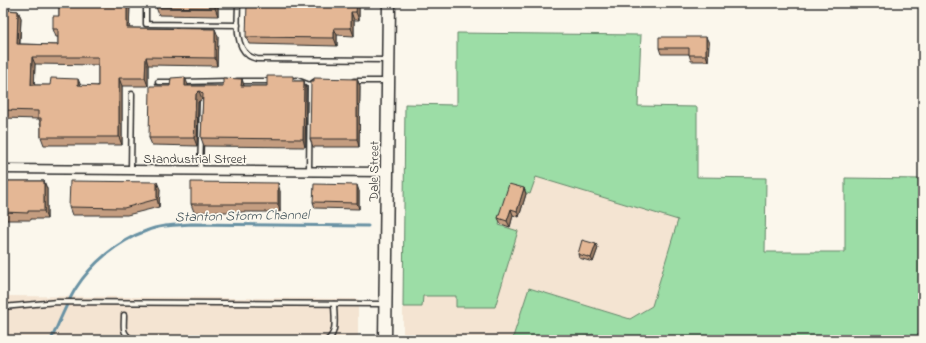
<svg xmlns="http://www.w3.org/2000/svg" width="926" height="343" font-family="'Indie Flower',sans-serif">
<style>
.built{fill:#f4e4d2}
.green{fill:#9cdda6;stroke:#648468}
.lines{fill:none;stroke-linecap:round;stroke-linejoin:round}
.stream{stroke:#6992a4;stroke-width:3}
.lane-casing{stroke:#2b2b2b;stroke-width:7}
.street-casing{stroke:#2b2b2b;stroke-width:11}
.secondary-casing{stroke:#2b2b2b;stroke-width:15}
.lane{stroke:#fbf7ec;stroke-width:4}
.street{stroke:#fbf7ec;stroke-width:8}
.secondary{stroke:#fbf7ec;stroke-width:12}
.wall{fill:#c49d80;stroke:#2b2b2b;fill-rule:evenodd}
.shaded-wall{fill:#a08068;stroke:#2b2b2b}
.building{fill:#e4b795;stroke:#2b2b2b;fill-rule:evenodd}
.labels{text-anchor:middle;stroke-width:3.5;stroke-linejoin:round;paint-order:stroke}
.street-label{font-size:13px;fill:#2b2b2b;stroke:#fbf7ec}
.water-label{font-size:14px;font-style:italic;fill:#45565d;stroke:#fbf7ec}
</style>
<rect width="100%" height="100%" fill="#fbf7ec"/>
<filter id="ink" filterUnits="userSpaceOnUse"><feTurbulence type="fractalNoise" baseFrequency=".025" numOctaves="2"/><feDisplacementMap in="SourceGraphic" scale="8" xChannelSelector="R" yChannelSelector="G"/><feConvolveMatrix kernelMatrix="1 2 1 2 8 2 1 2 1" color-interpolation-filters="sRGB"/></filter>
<g filter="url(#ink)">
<!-- built -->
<g class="built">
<path d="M536,177L678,220L652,306L630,319L530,288L512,340H403V307H422V296H457V307L518,232L499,226L511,188Z"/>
<path d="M3,296L358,299V340H3Z"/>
</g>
<!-- green -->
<path class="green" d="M457,33L641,35L638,106L697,107V177L766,178L765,252H845V178L923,179V340H596L593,334L576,340H512L529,288L630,319L652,306L678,220L536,177L530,194L511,188L499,225L518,231L495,307H456V296H423L422,307H403L405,104L457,105Z"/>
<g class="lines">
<!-- stream -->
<path class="stream" d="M51,340C59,323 66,304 76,288C92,263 118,241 146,231C160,225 176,225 191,224L368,226"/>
<defs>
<g id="lane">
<path d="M146,3V24L238,25"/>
<path d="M238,3C238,18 234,45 248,55C250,57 254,58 257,59L388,60"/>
<path d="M237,81H272"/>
<path d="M289,81L297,80L310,85"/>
<path d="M354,81H388"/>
<path d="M158,82H174"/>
<path d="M183,82L226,81"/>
<path d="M131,170L132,94"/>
<path d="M200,171L202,102"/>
<path d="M309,171L310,85L314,82"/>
<path d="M3,307L57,302L383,304"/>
<path d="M124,315C124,328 121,333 133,340"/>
<path d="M327,340C338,334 334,315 334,304"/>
</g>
<path id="street" d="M3,169L387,172"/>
<path id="secondary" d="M385,340L389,3"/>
</defs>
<!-- lane casing -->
<use href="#lane" class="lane-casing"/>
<!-- street casing -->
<use href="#street" class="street-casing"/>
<!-- secondary casing -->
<use href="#secondary" class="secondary-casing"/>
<!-- lane -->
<use href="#lane" class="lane"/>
<!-- street -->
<use href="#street" class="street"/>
<!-- secondary -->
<use href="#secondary" class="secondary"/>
</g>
<!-- wall -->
<g class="wall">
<path d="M3,3L9,9V10L18,11L21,18L20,44L58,45V37H56L53,29L59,16V3H130L129,28L215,29L218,37L217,66L148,65V86H122V145H44L41,137V126L39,119L3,118ZM35,64L98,65V86L34,85Z"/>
<path d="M218,3V16L159,15L156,7Z"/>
<path d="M359,7V20H354V36L337,35V46L249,44L246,37Z"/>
<path d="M709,43L708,61H691L689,54H661L659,48Z"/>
<path d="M242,79L244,86H267L294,81H304L306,89L305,147L204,146L201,138L203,99H202L198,102L197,146L152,145L149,138L170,86L188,85V86H223Z"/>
<path d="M357,79L360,86L359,147H313L310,139Z"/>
<path d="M3,181H44L47,189V219H31V220H3Z"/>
<path d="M524,188L526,194L519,217L513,215L510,227L501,224L498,218Z"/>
<path d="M160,189L159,207L127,215H72L69,207Z"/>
<path d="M280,191V212H194L191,204Z"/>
<path d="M359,191V209L315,208L313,202Z"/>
<path d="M596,244L598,248L593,262L579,258L578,254Z"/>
</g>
<!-- shaded-wall -->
<g class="shaded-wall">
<path d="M6,3H7L9,9V18L6,10Z"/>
<path d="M127,3H130L129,36L127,28Z"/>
<path d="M215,3H218V16L215,8Z"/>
<path d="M357,3H358L359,7V20L356,12Z"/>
<path d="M18,11L21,18L19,52L17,44Z"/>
<path d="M351,12L354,20V36L351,28Z"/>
<path d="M334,28L337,35V46L334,38Z"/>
<path d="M215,29L218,37L217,66L215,58Z"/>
<path d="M706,37L709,43L708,61L706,55Z"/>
<path d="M32,57L35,64L34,93L31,85Z"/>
<path d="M146,57L148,65V86L145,78Z"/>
<path d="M185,77L188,85V94L185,86Z"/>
<path d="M119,78L122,86V145L119,137Z"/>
<path d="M78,79L81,86L78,85Z"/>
<path d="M242,79L244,86H241Z"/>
<path d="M357,79L360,86L359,147L357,139Z"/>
<path d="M304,81L306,89L305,147L303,139Z"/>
<path d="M199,91L202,99L198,102L197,146L194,138L196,94Z"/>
<path d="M44,181L47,189V219L44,211Z"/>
<path d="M157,182L160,189L159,207L157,199Z"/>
<path d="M278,183L280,191V212L278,204Z"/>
<path d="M357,185L359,191V209L357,203Z"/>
<path d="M524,188L526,194L519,217L517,211Z"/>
<path d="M511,209L513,215L510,227L507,221Z"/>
<path d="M596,244L598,248L593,262L591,258Z"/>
</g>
<!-- building -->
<g class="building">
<path d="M3,3H6V10L18,11L17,44L58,45V29H53V16H59V3H127V28L215,29V58L146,57L145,78H119V137H41V118H38V111L3,110ZM32,57H98V86L78,85V79L51,78L50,85H31Z"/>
<path d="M156,3H215V8L156,7Z"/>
<path d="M247,3H357L356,12H351V28H334V38L246,37Z"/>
<path d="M659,37H706V55H689V48H659Z"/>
<path d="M267,76H293V81H304L303,139L201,138L203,94L201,92L199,91L196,94L194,138H149L150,86H170L171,78L185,77V86H223V78L242,79L241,86H267Z"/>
<path d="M314,78L357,79V139H310L311,81H314Z"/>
<path d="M3,181H44V211H28V213L3,212Z"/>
<path d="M70,181L157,182V199L124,208L69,207Z"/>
<path d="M191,182L278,183V204H191Z"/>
<path d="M314,184L357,185V203L313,202Z"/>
<path d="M509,184L524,188L517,211L511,209L507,221L498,218Z"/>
<path d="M582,240L596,244L591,258L578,254Z"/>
</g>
</g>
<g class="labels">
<!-- street labels -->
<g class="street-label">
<text x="195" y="163">Standustrial Street</text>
<text transform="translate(373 171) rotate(-89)" y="5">Dale Street</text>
</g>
<!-- water labels -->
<g class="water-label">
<text transform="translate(242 215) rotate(-1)" y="5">Stanton Storm Channel</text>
</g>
</g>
<!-- margin -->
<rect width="926" height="343" fill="none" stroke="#fbf7ec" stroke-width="16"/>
<rect x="8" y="8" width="910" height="327" fill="none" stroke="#2b2b2b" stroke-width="1.5" filter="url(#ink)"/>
</svg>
